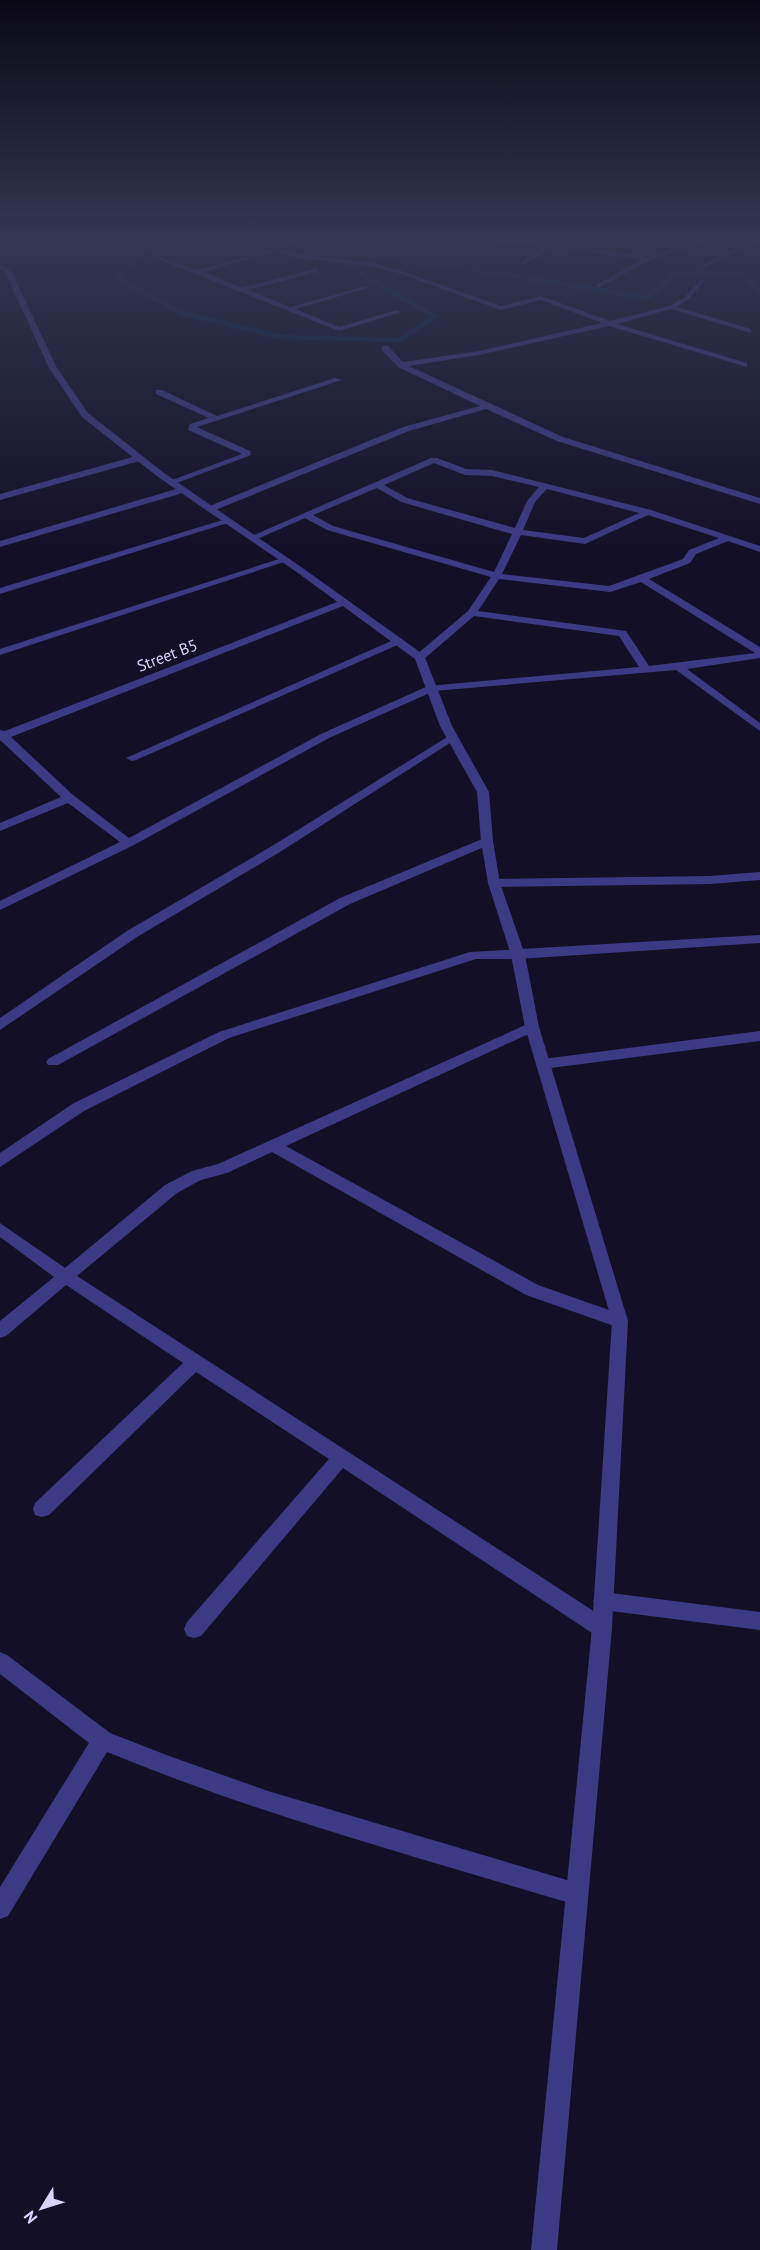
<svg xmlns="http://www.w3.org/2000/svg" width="760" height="2250" font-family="'PT Sans',sans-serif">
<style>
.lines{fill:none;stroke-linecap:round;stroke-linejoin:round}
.stream{stroke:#0c2248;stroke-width:4.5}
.minor{fill:#3d3a85;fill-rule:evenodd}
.tertiary{fill:#3d3a85;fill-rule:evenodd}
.labels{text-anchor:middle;stroke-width:4.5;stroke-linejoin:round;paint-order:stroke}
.far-street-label{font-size:16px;fill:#d9d4ff;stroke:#130f26}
</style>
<rect width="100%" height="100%" fill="#130f26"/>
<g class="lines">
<!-- stream -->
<path class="stream" d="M193,236L145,248L119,279L181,313L282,337L399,340L435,317L368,278L335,252L481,270L647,298L679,270L738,272L760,293"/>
<!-- minor -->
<g class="minor">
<path d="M295,236H303L280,249L298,254L372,263L402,271L501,306L541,296L610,321L669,306L684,298L701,280H705L688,300L677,307L751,329V333L671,309L617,324L747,363V367L609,326L479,355L409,366L563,437L760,498V504L557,441L486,409L409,431L213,511H207V507L403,427L480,406L398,367L382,350V346H388L403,362L479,351L602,323L541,300L501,310L398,273L370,266L297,258L275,251L204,272L242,288L317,268L319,271L249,290L290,307L367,286V288L296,309L339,327L397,310L401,312L339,331L150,256L155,255L197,270L263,253Z"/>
<path d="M402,236L524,239L648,257L710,236H720L650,260L598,288L596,285L641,260L555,247L523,265L521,262L548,246L524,243Z"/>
<path d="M760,237V241L706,267L701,266Z"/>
<path d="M335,378L342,380L197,427L250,451L251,455L174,484L167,482L242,454L188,430L190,424L209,418L156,394V390H162L217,416Z"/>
<path d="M140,455L144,458L143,460L0,500V494Z"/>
<path d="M431,458H437L466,469L492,470L651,510L760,546V552L728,541L696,554L690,563L649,579L760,647V658L687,669L760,723V731L676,670L434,691L329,738L132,846L0,910V901L120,842L68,803L0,831V823L61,797L0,740V730L5,731L342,600H348V604L11,737L73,795L129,838L321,734L428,686L639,667L619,636L474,616L424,659H416V655L468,611L491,577L327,530L305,518L255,540L247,538ZM434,463L465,475L492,476L539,487L527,501L515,528L407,498L384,485ZM377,488L401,502L512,534L494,572L333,526L313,515ZM547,489L639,513L584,538L523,530L535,502ZM648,515L719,538L689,550L683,559L609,586L502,574L521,535L585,544ZM499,579L610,592L641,582L755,653L649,666L626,631L478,611Z"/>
<path d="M183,487L187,490L186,492L0,547V541Z"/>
<path d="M226,519L234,521L0,594V588Z"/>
<path d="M282,558L290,560L0,655V649Z"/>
<path d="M398,638L403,641L402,643L136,760L132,761L126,758Z"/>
<path d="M452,734L456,735V739L280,852L137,937L0,1030V1018L127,931L272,846Z"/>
<path d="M487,837L491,838V844L350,904L58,1065H48L46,1062L48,1059L340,898Z"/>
<path d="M760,872V880L710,884L494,887L488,883L494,879L710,876Z"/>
<path d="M760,935V943L518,959H476L229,1038L84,1111L0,1167V1153L74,1103L219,1032L470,952Z"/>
<path d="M532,1022L537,1024L539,1027L537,1030L286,1146L538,1285L626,1316L628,1321L626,1326L620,1328L526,1295L272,1152L227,1173L201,1180L177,1193L77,1276L609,1621L612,1628L609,1635L602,1637L595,1635L343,1468L201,1636L194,1638L187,1636L184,1629L187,1622L329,1459L196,1372L49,1515L42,1517L35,1515L33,1509L35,1503L183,1363L66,1285L6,1336L0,1338V1321L54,1277L0,1237V1223L65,1268L165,1185L192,1171L218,1164Z"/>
<path d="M760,1031V1041L543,1069L536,1064L543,1059Z"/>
<path d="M603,1592L760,1612V1630L603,1610L596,1607L593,1601L596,1595Z"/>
<path d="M0,1652L7,1655L110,1733L169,1756L268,1791L577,1883L585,1886L588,1894L585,1902L577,1905C419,1858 260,1815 107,1752L8,1916L0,1919V1887L89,1743L0,1674Z"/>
</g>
<!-- tertiary -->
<path class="tertiary" d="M0,264L11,271L57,368L88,413L164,473L304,569L424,655L452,726L489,792L493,841L500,883L525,955L539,1027L628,1321L612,1628L557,2250H531L592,1628L612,1321L525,1027L511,955L488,883L481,841L477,792L440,726L415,659L298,573L158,477L82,417L49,368L5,272L0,269Z"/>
</g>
<!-- sky -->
<linearGradient id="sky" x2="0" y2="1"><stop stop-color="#0a0815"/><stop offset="0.43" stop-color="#333752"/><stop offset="1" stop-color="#333752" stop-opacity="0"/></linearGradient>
<rect width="760" height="551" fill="url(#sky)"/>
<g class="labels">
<!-- far-street labels -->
<g class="far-street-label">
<text transform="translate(167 655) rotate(-21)" y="6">Street B5</text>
</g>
</g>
<!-- north arrow -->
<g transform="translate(42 2208) rotate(232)" stroke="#130f26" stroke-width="4.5" paint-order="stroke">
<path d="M0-4.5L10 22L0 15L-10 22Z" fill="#d9d4ff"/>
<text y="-9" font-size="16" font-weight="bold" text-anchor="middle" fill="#d9d4ff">N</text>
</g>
</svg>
